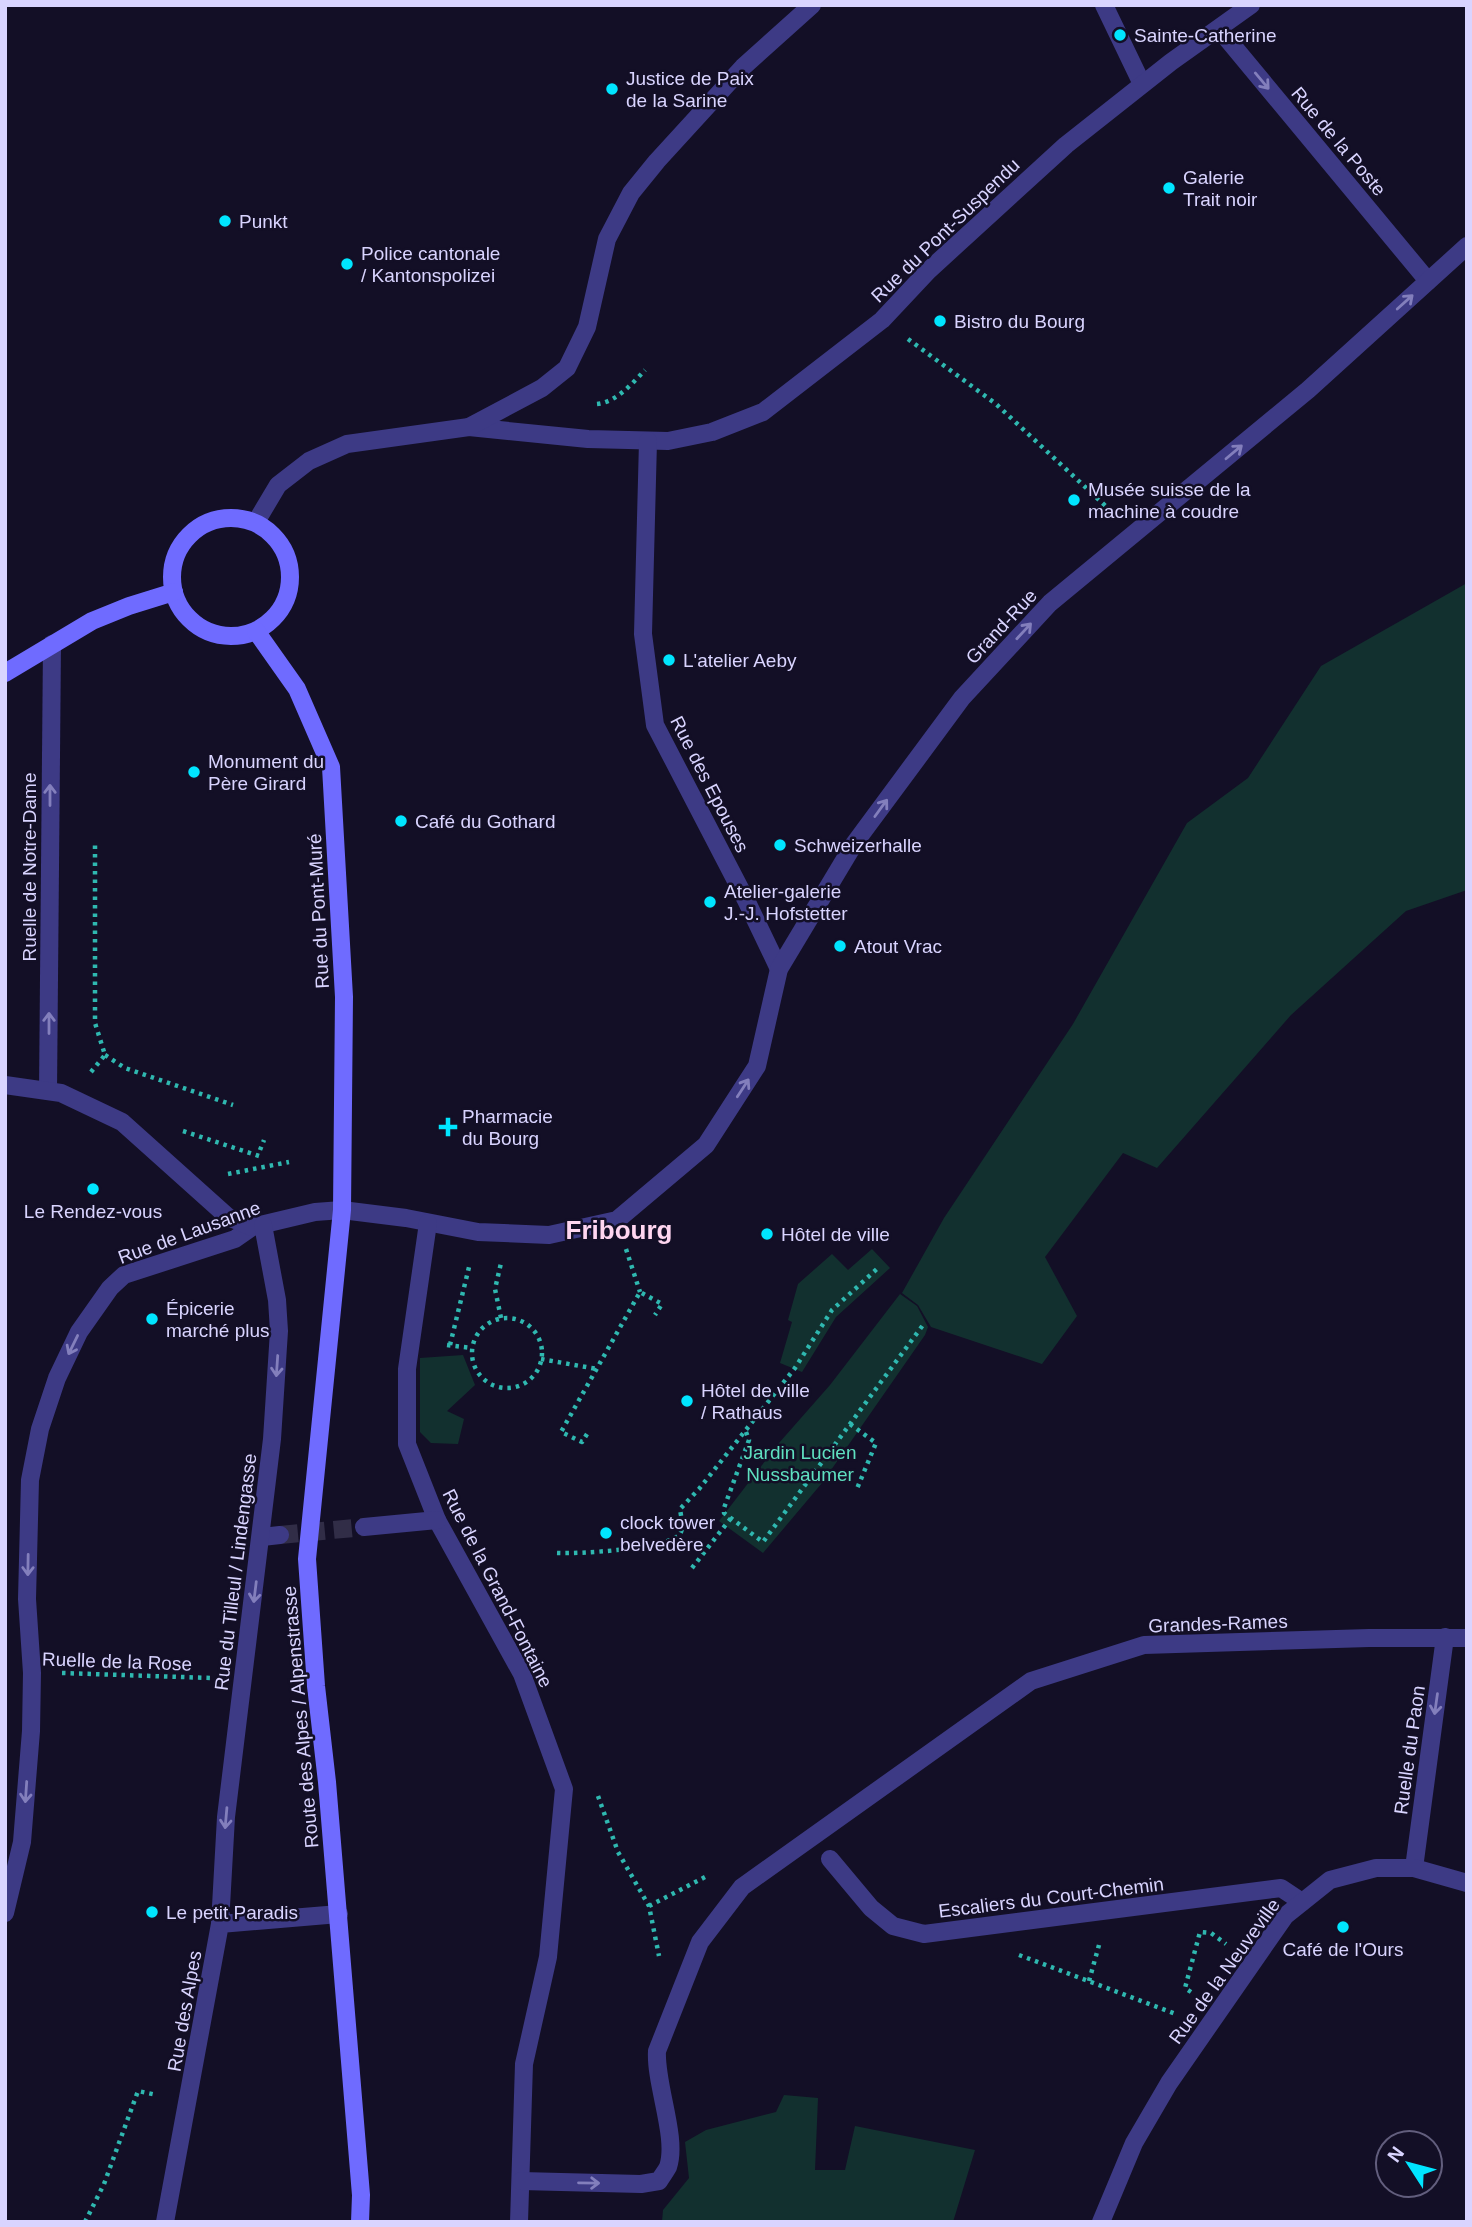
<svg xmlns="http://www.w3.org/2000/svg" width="1472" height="2227" font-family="Arial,sans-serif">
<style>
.green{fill:#12302f}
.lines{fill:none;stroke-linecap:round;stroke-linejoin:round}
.minor-tunnel{stroke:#312d47;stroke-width:18;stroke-dasharray:18 9;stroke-linecap:butt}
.path{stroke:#2fb8b0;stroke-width:4.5;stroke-dasharray:3.5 5;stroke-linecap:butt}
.service{stroke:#3d3a85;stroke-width:18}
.pedestrian{stroke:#3d3a85;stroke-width:18}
.minor{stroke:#3d3a85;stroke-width:18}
.secondary{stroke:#6f6bff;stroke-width:18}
.oneway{stroke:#837fbc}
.poi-dot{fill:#00e5ff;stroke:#130f26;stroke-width:2.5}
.labels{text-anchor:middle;stroke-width:5;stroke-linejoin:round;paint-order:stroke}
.poi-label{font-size:19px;fill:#d9d4ff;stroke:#130f26;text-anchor:start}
.street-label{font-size:19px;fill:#d9d4ff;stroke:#130f26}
.park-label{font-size:19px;fill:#5fe0c0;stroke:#130f26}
.district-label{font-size:26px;font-weight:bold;fill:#ffd6f0;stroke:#130f26}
</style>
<rect width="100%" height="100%" fill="#130f26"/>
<!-- green -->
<g class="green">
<path d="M1467,583V890L1406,911L1291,1015L1157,1168L1123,1153L1045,1257L1077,1316L1042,1364L931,1327L918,1305L902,1293L944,1218L1073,1024L1187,823L1248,778L1321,666Z"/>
<path d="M872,1249L890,1268L836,1317L802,1372L780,1363L792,1322L788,1320L798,1284L832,1254L848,1270Z"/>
<path d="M900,1294L917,1306L928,1327L925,1335L822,1483L763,1553L719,1521L779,1443L830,1385Z"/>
<path d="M463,1355L475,1385L447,1411L464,1419L458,1444L431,1443L420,1432V1358Z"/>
<path d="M784,2095L818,2098L815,2170H845L855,2126L975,2150L953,2222H662L663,2210L689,2178L685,2142L706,2130L776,2112Z"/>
</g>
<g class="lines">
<!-- minor-tunnel -->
<path class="minor-tunnel" d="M280,1535L364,1527"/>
<!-- path -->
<g class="path">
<path d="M908,339L996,404L1112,512"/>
<path d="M597,404C616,402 632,384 645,370"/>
<path d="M105,1055L125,1068L233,1105"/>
<path d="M91,1072L105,1055L95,1023V845"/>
<path d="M183,1131L259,1156"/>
<path d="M260,1150L264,1140"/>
<path d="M228,1174L289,1162"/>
<path d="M626,1249L640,1292"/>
<path d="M501,1318L495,1289L501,1263"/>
<circle cx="507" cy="1353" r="35"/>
<path d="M447,1345L472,1348"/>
<path d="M450,1345L470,1263"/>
<path d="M541,1359L597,1369"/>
<path d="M850,1424L876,1443L856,1491"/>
<path d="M746,1432L749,1440L724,1508V1513L763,1542L923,1325"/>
<path d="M587,1434L582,1442L561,1432L640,1292L662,1304L655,1315"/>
<path d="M557,1553C580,1554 662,1549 678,1536C685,1531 681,1517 680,1509L699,1489L795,1368L832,1310L878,1268"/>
<path d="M692,1568L731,1518"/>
<path d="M62,1673L211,1678"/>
<path d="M598,1796L618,1852L649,1906L659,1956"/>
<path d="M649,1906L707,1876"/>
<path d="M1019,1955L1176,2014"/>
<path d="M1089,1981L1099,1945"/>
<path d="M1191,1992L1185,1988L1200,1932L1211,1933L1226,1944"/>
<path d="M85,2222L104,2184L138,2091L157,2095"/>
</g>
<!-- service -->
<path class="service" d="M48,1091L52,644"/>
<!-- pedestrian -->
<g class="pedestrian">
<path d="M1104,5L1142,84"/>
<path d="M469,427L588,439L668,441L712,432L763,412L882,320L928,271L1066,145L1171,62L1251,5"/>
<path d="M648,441L643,634L655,725L746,900L779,969"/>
<path d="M5,1913L22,1842L31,1731L32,1673L27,1599L30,1480L40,1429L57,1378L79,1332L110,1288L124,1275L235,1239L252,1227"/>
</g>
<!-- minor -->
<g class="minor">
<path d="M1219,29L1428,281"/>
<path d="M256,522L278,485L309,461L347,444L469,427L542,388L567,368L587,327L607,239L631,193L657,161L743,67L812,5"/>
<path d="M5,1085L61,1093L122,1122L228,1217L252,1227L315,1212L342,1210L406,1218L478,1232L549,1235L617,1220L706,1145L757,1066L779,969L854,844L962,698L1050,603L1308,390L1467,246"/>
<path d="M428,1223L407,1369V1444L437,1520L522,1674L564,1789L548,1957L524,2064L519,2222"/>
<path d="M364,1527L437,1520"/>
<path d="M262,1537L280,1535"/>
<path d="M830,1859L871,1908L893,1926L924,1934L1281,1888L1302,1902"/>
<path d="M1414,1868L1445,1637"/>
<path d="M220,1924L226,1817L272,1439L279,1331L277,1300L263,1225"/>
<path d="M521,2181L641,2184L659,2181C662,2176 666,2171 668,2167C678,2138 655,2084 657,2051L700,1942L742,1887L1031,1681L1144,1645L1369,1638H1467"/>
<path d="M165,2222L220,1924L339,1914"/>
<path d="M1101,2222L1134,2143L1169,2083L1285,1916L1330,1880L1376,1868H1414L1467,1883"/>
</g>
<!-- secondary -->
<g class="secondary">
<circle cx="231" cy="577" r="59"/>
<path d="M256,631L297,689L331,767L344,997L342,1210L307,1559L316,1686L327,1782L361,2195L360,2222"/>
<path d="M5,673L92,621L129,606L174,592"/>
</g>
</g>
<!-- one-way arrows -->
<defs><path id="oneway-shaft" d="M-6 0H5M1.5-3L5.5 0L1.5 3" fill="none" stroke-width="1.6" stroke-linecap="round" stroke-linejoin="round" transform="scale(1.75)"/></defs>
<g class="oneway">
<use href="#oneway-shaft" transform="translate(1262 81) rotate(50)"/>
<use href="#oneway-shaft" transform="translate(1405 302) rotate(-42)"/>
<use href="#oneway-shaft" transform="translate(1234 452) rotate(-40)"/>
<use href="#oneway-shaft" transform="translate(1024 631) rotate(-47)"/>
<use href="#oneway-shaft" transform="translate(50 795) rotate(-90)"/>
<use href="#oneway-shaft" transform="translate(881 808) rotate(-54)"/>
<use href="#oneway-shaft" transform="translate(49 1023) rotate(-90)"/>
<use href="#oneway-shaft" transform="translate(743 1088) rotate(-57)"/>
<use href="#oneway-shaft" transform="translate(73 1345) rotate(116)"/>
<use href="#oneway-shaft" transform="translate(277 1366) rotate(94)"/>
<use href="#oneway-shaft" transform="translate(28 1565) rotate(91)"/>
<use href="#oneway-shaft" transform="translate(255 1592) rotate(97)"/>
<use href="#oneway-shaft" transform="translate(1436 1704) rotate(98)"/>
<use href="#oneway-shaft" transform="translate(26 1792) rotate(94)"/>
<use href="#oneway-shaft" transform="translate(226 1818) rotate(95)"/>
<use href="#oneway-shaft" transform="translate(589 2183) rotate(1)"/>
</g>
<!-- markers -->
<g class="poi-dot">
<circle cx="1120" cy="35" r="7"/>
<circle cx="612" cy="89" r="7"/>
<circle cx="1169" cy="188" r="7"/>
<circle cx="225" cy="221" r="7"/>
<circle cx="347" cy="264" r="7"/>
<circle cx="940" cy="321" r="7"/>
<circle cx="1074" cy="500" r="7"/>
<circle cx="669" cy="660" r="7"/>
<circle cx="194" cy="772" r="7"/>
<circle cx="401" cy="821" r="7"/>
<circle cx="780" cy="845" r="7"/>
<circle cx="710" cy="902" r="7"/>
<circle cx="840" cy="946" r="7"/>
<path d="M444.5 1116.5h7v7h7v7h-7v7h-7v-7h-7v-7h7z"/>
<circle cx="93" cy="1189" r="7"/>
<circle cx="767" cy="1234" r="7"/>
<circle cx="152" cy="1319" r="7"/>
<circle cx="687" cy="1401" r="7"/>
<circle cx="606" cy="1533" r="7"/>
<circle cx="152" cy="1912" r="7"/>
<circle cx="1343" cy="1927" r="7"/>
</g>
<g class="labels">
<!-- poi labels -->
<g class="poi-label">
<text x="1134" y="42">Sainte-Catherine</text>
<text x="626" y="85">Justice de Paix<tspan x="626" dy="22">de la Sarine</tspan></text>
<text x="1183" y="184">Galerie<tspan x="1183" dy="22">Trait noir</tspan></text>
<text x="239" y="228">Punkt</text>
<text x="361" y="260">Police cantonale<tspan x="361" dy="22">/ Kantonspolizei</tspan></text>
<text x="954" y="328">Bistro du Bourg</text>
<text x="1088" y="496">Musée suisse de la<tspan x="1088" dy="22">machine à coudre</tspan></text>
<text x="683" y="667">L'atelier Aeby</text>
<text x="208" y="768">Monument du<tspan x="208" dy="22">Père Girard</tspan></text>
<text x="415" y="828">Café du Gothard</text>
<text x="794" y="852">Schweizerhalle</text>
<text x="724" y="898">Atelier-galerie<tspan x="724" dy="22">J.-J. Hofstetter</tspan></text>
<text x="854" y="953">Atout Vrac</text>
<text x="462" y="1123">Pharmacie<tspan x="462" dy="22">du Bourg</tspan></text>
<text x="93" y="1218" text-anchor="middle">Le Rendez-vous</text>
<text x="781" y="1241">Hôtel de ville</text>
<text x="166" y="1315">Épicerie<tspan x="166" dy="22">marché plus</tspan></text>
<text x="701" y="1397">Hôtel de ville<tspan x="701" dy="22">/ Rathaus</tspan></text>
<text x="620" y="1529">clock tower<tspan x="620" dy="22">belvedère</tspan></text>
<text x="166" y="1919">Le petit Paradis</text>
<text x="1343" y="1956" text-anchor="middle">Café de l'Ours</text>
</g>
<!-- street labels -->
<g class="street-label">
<text transform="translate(1339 141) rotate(50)" y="7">Rue de la Poste</text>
<text transform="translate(945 230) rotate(-44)" y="7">Rue du Pont-Suspendu</text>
<text transform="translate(1001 626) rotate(-47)" y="7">Grand-Rue</text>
<text transform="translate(710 784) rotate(63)" y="7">Rue des Epouses</text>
<text transform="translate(29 867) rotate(-90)" y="7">Ruelle de Notre-Dame</text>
<text transform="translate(318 911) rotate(-93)" y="7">Rue du Pont-Muré</text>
<text transform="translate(189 1232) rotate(-20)" y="7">Rue de Lausanne</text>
<text transform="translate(235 1572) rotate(-83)" y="7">Rue du Tilleul / Lindengasse</text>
<text transform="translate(498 1588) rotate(63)" y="7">Rue de la Grand-Fontaine</text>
<text transform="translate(1218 1623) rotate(-2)" y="7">Grandes-Rames</text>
<text transform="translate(117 1661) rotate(2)" y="7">Ruelle de la Rose</text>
<text transform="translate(300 1717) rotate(-95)" y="7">Route des Alpes / Alpenstrasse</text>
<text transform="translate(1409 1750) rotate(-82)" y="7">Ruelle du Paon</text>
<text transform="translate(1051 1897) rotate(-7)" y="7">Escaliers du Court-Chemin</text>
<text transform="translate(1224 1971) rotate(-54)" y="7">Rue de la Neuveville</text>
<text transform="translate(184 2011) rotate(-80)" y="7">Rue des Alpes</text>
</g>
<!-- park labels -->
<g class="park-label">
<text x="800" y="1459">Jardin Lucien<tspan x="800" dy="22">Nussbaumer</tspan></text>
</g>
<!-- district labels -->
<g class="district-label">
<text x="619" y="1239">Fribourg</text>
</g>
</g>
<!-- border -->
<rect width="1472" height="2227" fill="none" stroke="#d9d4ff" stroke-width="14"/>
<!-- north arrow -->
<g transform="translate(1409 2164) rotate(306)"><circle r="33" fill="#130f26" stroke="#625e7d" stroke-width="2"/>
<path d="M0-5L12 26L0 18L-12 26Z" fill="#00e5ff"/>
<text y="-10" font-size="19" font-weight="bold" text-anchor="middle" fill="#d9d4ff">N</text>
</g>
</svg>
